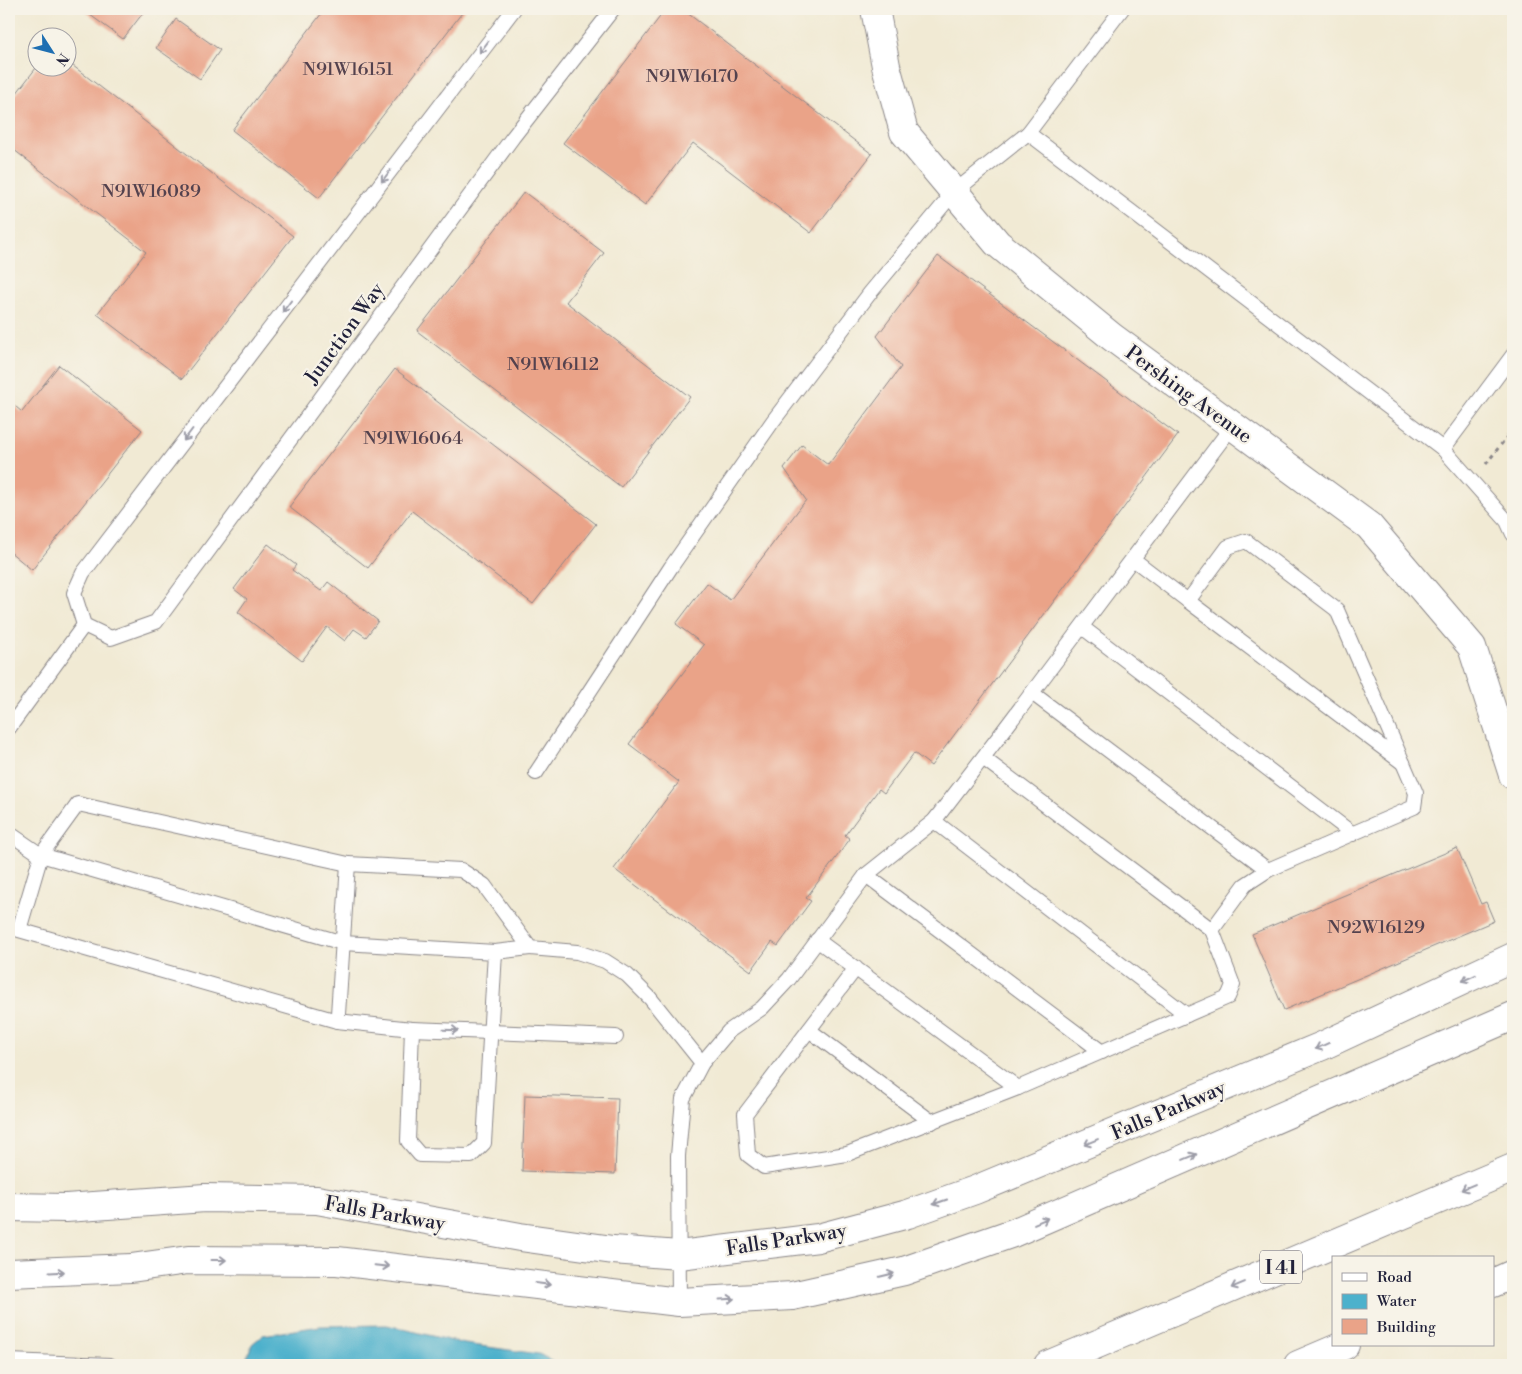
<svg xmlns="http://www.w3.org/2000/svg" width="1522" height="1374" font-family="'Libre Bodoni',serif">
<style>
.water{fill:#4db1cc;stroke:#386a84}
.building{fill:#eaa388}
.lines{fill:none;stroke-linecap:round;stroke-linejoin:round}
.service-casing{stroke:#8a8688;stroke-width:16}
.minor-casing{stroke:#8a8688;stroke-width:30}
.tertiary-casing{stroke:#8a8688;stroke-width:30}
.motorway-casing{stroke:#8a8688;stroke-width:30}
.path{stroke:#8a8688;stroke-width:3;stroke-dasharray:4 4;stroke-linecap:butt}
.service{stroke:#fff;stroke-width:14}
.minor{stroke:#fff;stroke-width:28}
.tertiary{stroke:#fff;stroke-width:28}
.motorway{stroke:#fff;stroke-width:28}
.oneway{stroke:#9c9ca7}
.labels{text-anchor:middle;stroke-width:4.5;stroke-linejoin:round;paint-order:stroke}
.number-label{font-size:18px;fill:#54424e}
.shield{fill:#f7f3e8;stroke:#62616f;stroke-width:1}
.shield-label{font-size:19px;font-weight:bold;fill:#22223b}
.street-label{font-size:20px;fill:#22223b;stroke:#f7f3e8}
</style>
<rect width="100%" height="100%" fill="#f7f3e8"/>
<filter id="ink" filterUnits="userSpaceOnUse"><feTurbulence type="fractalNoise" baseFrequency=".02" numOctaves="2"/><feDisplacementMap in="SourceGraphic" scale="10" xChannelSelector="R" yChannelSelector="G"/><feConvolveMatrix kernelMatrix="1 2 1 2 8 2 1 2 1" color-interpolation-filters="sRGB"/></filter>
<filter id="wash" filterUnits="userSpaceOnUse"><feTurbulence type="fractalNoise" baseFrequency=".0096" numOctaves="4" result="noise"/><feDisplacementMap in="SourceGraphic" scale="20" xChannelSelector="R" yChannelSelector="G"/><feGaussianBlur stdDeviation="1.12" result="paint"/><feColorMatrix in="noise" values="0 0 0 0 0 0 0 0 0 0 0 0 0 0 0 0 0 1.4 0 .05"/><feComposite in="paint" operator="in"/></filter>
<g filter="url(#wash)">
<rect width="100%" height="100%" fill="#f1ead4"/>
<!-- water -->
<path class="water" d="M387,1325L465,1344L539,1354L559,1365H249L247,1357L252,1344L263,1335L320,1326Z"/>
<g id="blocks">
<!-- building -->
<g class="building">
<path d="M82,9H146L123,39Z"/>
<path d="M325,9H465L319,198L232,130Z"/>
<path d="M666,9H682L872,154L811,233L693,143L645,205L563,143Z"/>
<path d="M176,19L220,50L200,79L156,48Z"/>
<path d="M68,62L293,236L182,379L97,314L146,252L9,146V103L36,68H68Z"/>
<path d="M524,192L604,253L566,302L690,397L621,487L417,331Z"/>
<path d="M938,256L1178,435L931,766L914,753L884,793L879,789L845,835L850,839L806,898L811,901L778,946L772,942L751,971L614,869L679,782L629,744L704,645L676,624L707,583L730,600L806,500L784,468L802,445L828,465L901,367L877,336Z"/>
<path d="M59,365L142,430L32,570L9,551V401L22,412Z"/>
<path d="M395,369L596,524L533,604L412,511L368,568L289,507Z"/>
<path d="M268,544L296,565L292,570L321,591L328,582L378,621L366,637L354,629L345,641L327,627L302,661L238,612L247,599L234,589Z"/>
<path d="M1457,848L1481,904L1486,902L1494,921L1284,1010L1252,934Z"/>
<path d="M525,1095L618,1098L615,1174L522,1171Z"/>
</g>
</g>
</g>
<g filter="url(#ink)">
<use href="#blocks" fill-opacity="0" stroke="#8a8688" stroke-width="1"/>
<g class="lines">
<defs>
<g id="service">
<path d="M514,9L83,573L74,593L84,625L111,638L156,622L513,137L613,9"/>
<path d="M1028,133L1443,449L1507,521L1513,534"/>
<path d="M1443,449L1513,355"/>
<path d="M1188,601L1403,763"/>
<path d="M1082,627L1353,834"/>
<path d="M1032,693L1268,870"/>
<path d="M9,728L84,625"/>
<path d="M983,758L1212,930"/>
<path d="M536,773L671,567L773,421L870,293L954,192L1028,133L1122,9"/>
<path d="M934,821L1187,1015"/>
<path d="M9,833L41,855L343,943L495,952L484,1143L471,1156L420,1155L408,1141L412,1029L337,1021L338,1014L348,864L461,870L484,885L530,948L577,952L605,961L627,975L650,998L702,1063"/>
<path d="M866,875L1102,1052"/>
<path d="M817,940L1018,1088L847,1154L764,1167L748,1155L745,1114L856,968"/>
<path d="M495,952L530,948"/>
<path d="M337,1021L19,930L41,855L78,804L348,864"/>
<path d="M412,1029L616,1037"/>
<path d="M809,1030L932,1122"/>
<path d="M1018,1088L1228,997L1233,985L1212,930L1245,885L1268,870L1414,807L1416,793L1337,610L1246,541L1228,547L1188,601L1133,559"/>
<path d="M679,1302L678,1156L683,1099L702,1063L729,1031L762,1008L789,979L866,875L934,821L998,738L1233,425"/>
<path d="M9,1361L110,1365"/>
</g>
<path id="minor" d="M875,9L886,66L904,132L997,243L1112,337L1369,526L1472,647L1513,775"/>
<g id="tertiary">
<path d="M9,1207L66,1208L205,1198L317,1200L520,1237L613,1250L679,1255L818,1238L908,1214L975,1190L1322,1046L1513,957"/>
<path d="M9,1273L131,1268L188,1260L337,1261L679,1302L792,1296L904,1271L1013,1233L1513,1016"/>
</g>
<g id="motorway">
<path d="M1493,1283L1513,1274"/>
<path d="M1048,1365L1513,1168"/>
<path d="M1298,1365L1345,1345"/>
</g>
</defs>
<!-- service casing -->
<use href="#service" class="service-casing"/>
<!-- minor casing -->
<use href="#minor" class="minor-casing"/>
<!-- tertiary casing -->
<use href="#tertiary" class="tertiary-casing"/>
<!-- motorway casing -->
<use href="#motorway" class="motorway-casing"/>
<!-- path -->
<path class="path" d="M1486,464L1513,429"/>
<!-- service -->
<use href="#service" class="service"/>
<!-- minor -->
<use href="#minor" class="minor"/>
<!-- tertiary -->
<use href="#tertiary" class="tertiary"/>
<!-- motorway -->
<use href="#motorway" class="motorway"/>
</g>
<!-- one-way arrows -->
<defs><path id="oneway-shaft" d="M-6 0H5M1.5-3L5.5 0L1.5 3" fill="none" stroke-width="1.6" stroke-linecap="round" stroke-linejoin="round" transform="scale(1.25)"/></defs>
<g class="oneway">
<use href="#oneway-shaft" transform="translate(484 47) rotate(127)"/>
<use href="#oneway-shaft" transform="translate(386 176) rotate(127)"/>
<use href="#oneway-shaft" transform="translate(287 306) rotate(127)"/>
<use href="#oneway-shaft" transform="translate(188 435) rotate(127)"/>
<use href="#oneway-shaft" transform="translate(1469 978) rotate(155)"/>
<use href="#oneway-shaft" transform="translate(451 1030) rotate(2)"/>
<use href="#oneway-shaft" transform="translate(1322 1046) rotate(156)"/>
<use href="#oneway-shaft" transform="translate(1091 1142) rotate(157)"/>
<use href="#oneway-shaft" transform="translate(1190 1157) rotate(-23)"/>
<use href="#oneway-shaft" transform="translate(1468 1187) rotate(157)"/>
<use href="#oneway-shaft" transform="translate(940 1202) rotate(161)"/>
<use href="#oneway-shaft" transform="translate(1041 1221) rotate(-23)"/>
<use href="#oneway-shaft" transform="translate(219 1260)"/>
<use href="#oneway-shaft" transform="translate(382 1266) rotate(6)"/>
<use href="#oneway-shaft" transform="translate(57 1272) rotate(-3)"/>
<use href="#oneway-shaft" transform="translate(887 1275) rotate(-13)"/>
<use href="#oneway-shaft" transform="translate(543 1284) rotate(7)"/>
<use href="#oneway-shaft" transform="translate(1238 1285) rotate(157)"/>
<use href="#oneway-shaft" transform="translate(727 1299) rotate(-3)"/>
</g>
</g>
<g class="labels">
<!-- number labels -->
<g class="number-label">
<text x="348" y="75">N91W16151</text>
<text x="692" y="82">N91W16170</text>
<text x="151" y="197">N91W16089</text>
<text x="553" y="370">N91W16112</text>
<text x="413" y="444">N91W16064</text>
<text x="1376" y="933">N92W16129</text>
</g>
<!-- shield labels -->
<rect class="shield" x="1260" y="1250.5" width="42" height="33" rx="4"/>
<g class="shield-label">
<text x="1281" y="1274">I 41</text>
</g>
<!-- street labels -->
<g class="street-label">
<text transform="translate(344 333) rotate(-54)" y="7">Junction Way</text>
<text transform="translate(1189 394) rotate(36)" y="7">Pershing Avenue</text>
<text transform="translate(1168 1110) rotate(-23)" y="7">Falls Parkway</text>
<text transform="translate(385 1213) rotate(10)" y="7">Falls Parkway</text>
<text transform="translate(786 1239) rotate(-9)" y="7">Falls Parkway</text>
</g>
</g>
<!-- margin -->
<rect width="1522" height="1374" fill="none" stroke="#f7f3e8" stroke-width="30"/>
<!-- legend -->
<rect x="1332" y="1256" width="162" height="90" fill="#f7f3e8" stroke="#a29fa3"/>
<rect x="1342" y="1273" width="25" height="8" fill="#ffffff" stroke="#a29fa3"/>
<text x="1377" y="1282" font-size="15" fill="#22223b">Road</text>
<rect x="1342" y="1294" width="25" height="15" fill="#4db1cc" stroke="#a29fa3"/>
<text x="1377" y="1306" font-size="15" fill="#22223b">Water</text>
<rect x="1342" y="1319" width="25" height="15" fill="#eaa388" stroke="#a29fa3"/>
<text x="1377" y="1332" font-size="15" fill="#22223b">Building</text>
<!-- north arrow -->
<g transform="translate(52 52) rotate(126)"><circle r="24" fill="#f7f3e8" stroke="#a29fa3"/>
<path d="M0-4L9 19L0 12L-9 19Z" fill="#1f6fb2"/>
<text y="-8" font-size="14" font-weight="bold" text-anchor="middle" fill="#22223b">N</text>
</g>
</svg>
